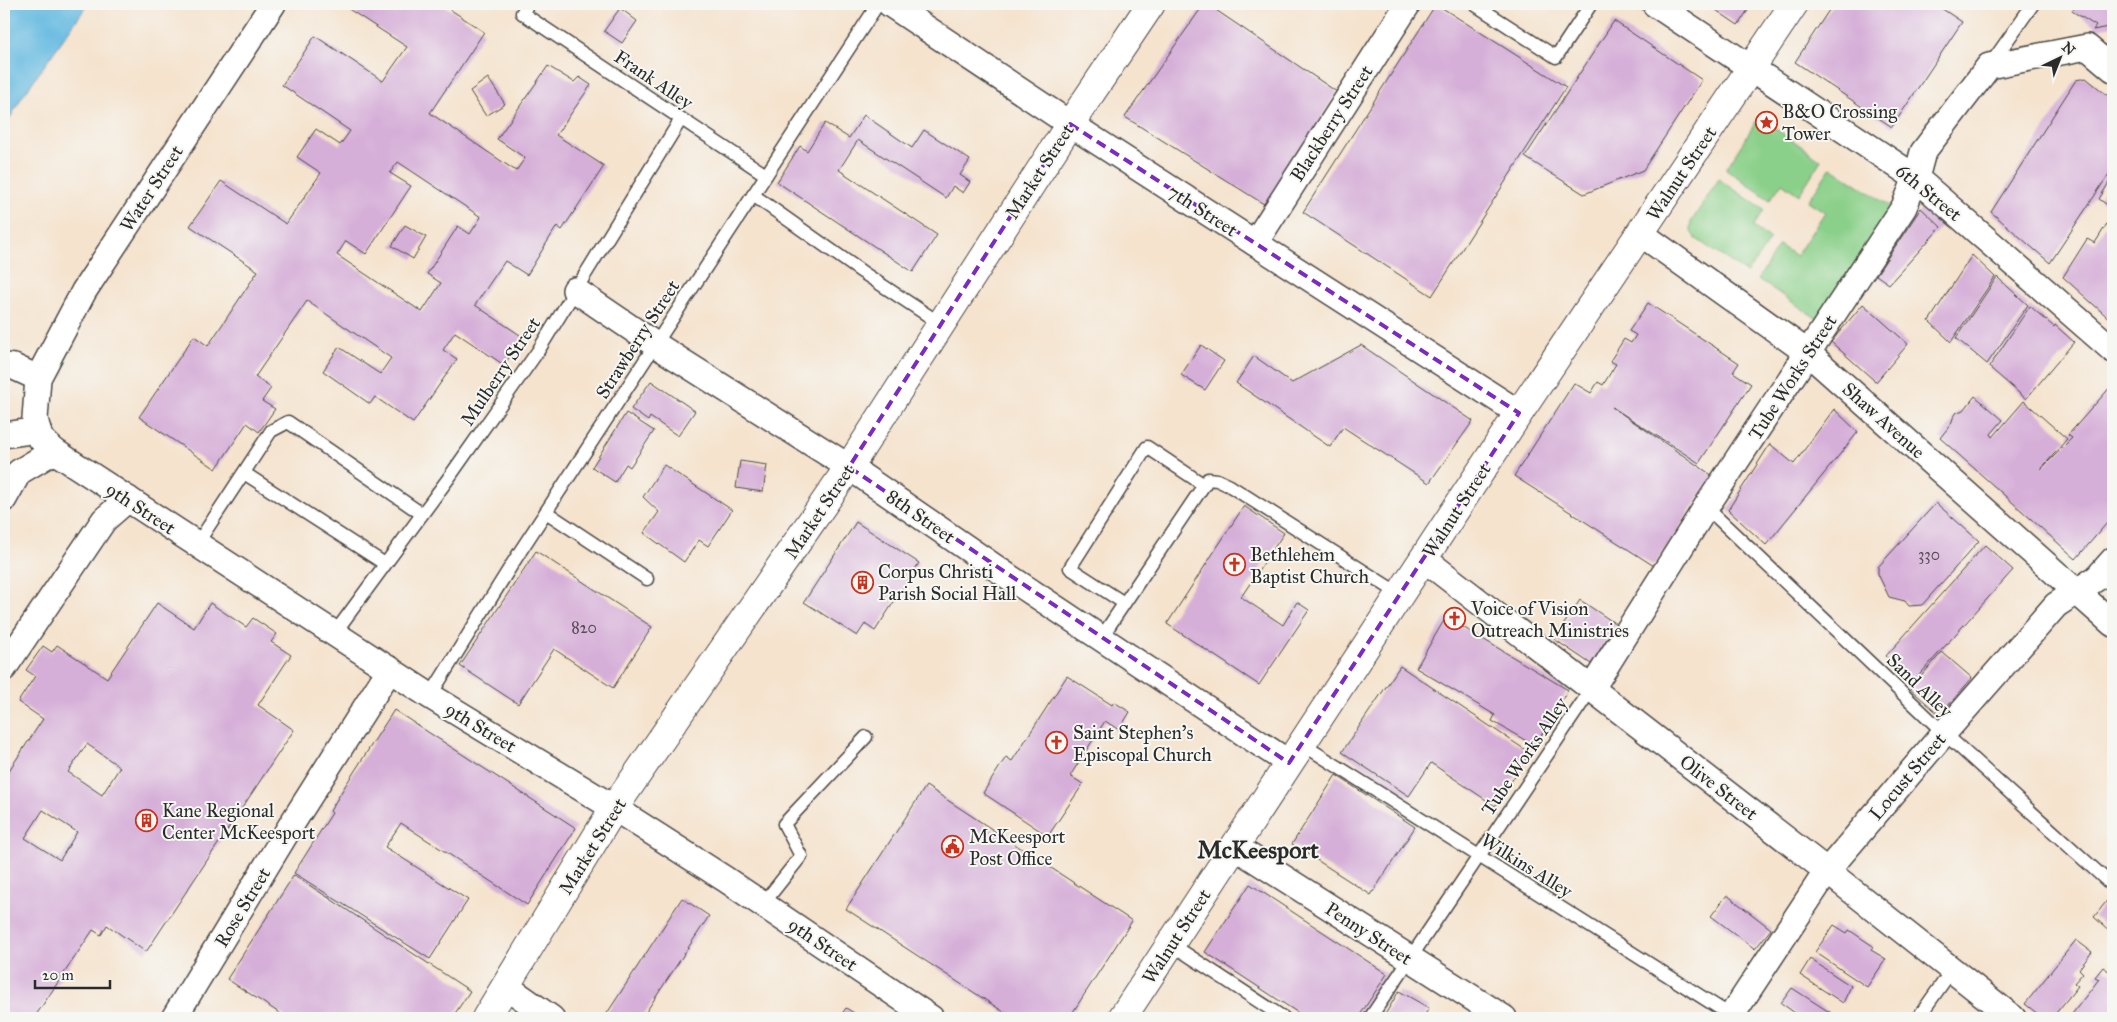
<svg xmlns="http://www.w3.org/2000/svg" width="2117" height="1022" font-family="'IM FELL Great Primer',serif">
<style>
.green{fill:#8bd08a;stroke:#5b7e5a}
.water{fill:#65bae1;stroke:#487286}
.building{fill:#d6afd8;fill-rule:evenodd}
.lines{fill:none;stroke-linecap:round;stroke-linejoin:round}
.lane-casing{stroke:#494743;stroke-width:15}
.street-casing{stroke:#494743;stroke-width:28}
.secondary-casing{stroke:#494743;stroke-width:30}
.primary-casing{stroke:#494743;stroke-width:30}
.lane{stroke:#fff;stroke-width:12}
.street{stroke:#fff;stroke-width:25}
.secondary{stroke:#fff;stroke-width:28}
.primary{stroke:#fff;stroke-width:28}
.marked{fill:none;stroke:#7b2cbf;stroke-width:4;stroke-dasharray:10 6;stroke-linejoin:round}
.labels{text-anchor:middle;stroke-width:4;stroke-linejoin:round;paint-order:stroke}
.number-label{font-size:16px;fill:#564c56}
.street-label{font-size:19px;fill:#2b2b2b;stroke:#f6f6f2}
.poi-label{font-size:19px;fill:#2b2b2b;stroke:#f6f6f2;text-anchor:start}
.district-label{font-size:24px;font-weight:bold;fill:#2b2b2b;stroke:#f6f6f2}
</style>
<rect width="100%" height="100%" fill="#f6f6f2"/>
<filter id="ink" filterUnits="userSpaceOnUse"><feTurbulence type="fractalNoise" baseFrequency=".02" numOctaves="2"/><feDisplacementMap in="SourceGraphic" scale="10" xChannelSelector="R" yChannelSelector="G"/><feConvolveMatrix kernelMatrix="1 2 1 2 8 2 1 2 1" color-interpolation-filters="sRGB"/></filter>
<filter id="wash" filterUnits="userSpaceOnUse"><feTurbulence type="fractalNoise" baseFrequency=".0096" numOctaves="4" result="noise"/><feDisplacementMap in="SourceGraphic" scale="20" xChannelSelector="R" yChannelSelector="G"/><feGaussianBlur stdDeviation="1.12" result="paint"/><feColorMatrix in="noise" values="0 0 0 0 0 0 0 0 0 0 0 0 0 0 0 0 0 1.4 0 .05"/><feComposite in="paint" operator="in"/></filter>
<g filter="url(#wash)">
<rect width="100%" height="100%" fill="#f5e3ce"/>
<!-- green -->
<g class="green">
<path d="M1759,117L1821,160L1799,195L1782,183L1770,200L1726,169Z"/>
<path d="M1831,167L1893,208L1819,320L1758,279L1779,245L1796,256L1825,212L1808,201Z"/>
<path d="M1719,179L1764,210L1753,227L1770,239L1747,273L1695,238L1690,230L1691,222Z"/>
</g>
<!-- water -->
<path class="water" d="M4,4H88L22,97L4,128Z"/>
<g id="blocks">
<!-- building -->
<g class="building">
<path d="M341,4H442L484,32L430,113L516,171L525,158L497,139L548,66L574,82L579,77L591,85L556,135L604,166L562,230L557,226L527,275L505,261L475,305L523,337L504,365L455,332L443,350L457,359L413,423L375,397L370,404L323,371L339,347L380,374L391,358L307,301L255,377L271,388L262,401L275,409L259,432L247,423L216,469L139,417L194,336L208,346L258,271L190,226L221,181L286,224L321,173L297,157L316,129L340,145L350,131L282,85L315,36L383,81L407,47ZM398,162L481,217L470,234L458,226L427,274L441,283L422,312L337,255L346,241L366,254L411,186L390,173Z"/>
<path d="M1204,4H1207L1337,92L1267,206L1125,117Z"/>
<path d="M1436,4L1566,87L1432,296L1303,212Z"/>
<path d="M1707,4H1752L1738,25Z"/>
<path d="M1833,4H1935L1962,22L1892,127L1795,62Z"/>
<path d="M2077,4H2113V26L2093,30L2096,26L2072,11Z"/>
<path d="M620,8L637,21L622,43L604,31Z"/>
<path d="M1614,21L1702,80L1643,170L1584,194L1525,157Z"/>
<path d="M488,78L505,104L486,116L470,91Z"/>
<path d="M2086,78L2113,100V168L2050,263L1991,212L2076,80Z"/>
<path d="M864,115L912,148L924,130L970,160L960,175L970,182L963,193L953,186L946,198L858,140L839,170L937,235L913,272L777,182L800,146L807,151L825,123L849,138Z"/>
<path d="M2113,176V209L2099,199Z"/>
<path d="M1921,208L1941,227L1889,284L1876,275Z"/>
<path d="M2113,214V322L2063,277L2087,239L2095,243Z"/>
<path d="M405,225L426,237L413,259L392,246Z"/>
<path d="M1972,255L1995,277L1951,342L1929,321Z"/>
<path d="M1997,277L2028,305L1987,364L1956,338Z"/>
<path d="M1648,303L1739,363L1733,372L1751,384L1699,463L1612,407L1713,476L1654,566L1514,476L1574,383L1591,393L1598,382L1603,385L1616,364L1610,361L1624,339L1631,343L1636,335L1629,331Z"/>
<path d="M1863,304L1908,344L1876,382L1831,342Z"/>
<path d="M2030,306L2054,327L2055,325L2074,342L2026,399L1989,367Z"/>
<path d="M1201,345L1224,361L1205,390L1181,375Z"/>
<path d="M1361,345L1473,421L1429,483L1343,427L1330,447L1236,383L1254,356L1292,383Z"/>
<path d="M651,381L695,411L678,436L650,417L648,421L631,409Z"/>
<path d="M2113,384V516L2076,559L1940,438L1951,424L1953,418L1957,412L1964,410L1975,396L2003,420L1991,434L1993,437L2024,401L2067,439L2041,469L2072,438L2068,435Z"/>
<path d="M1834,409L1858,432L1766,545L1728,510L1770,444L1794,464Z"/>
<path d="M626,413L654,431L630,467L626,464L615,482L592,467Z"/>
<path d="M740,461L767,465L763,492L736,488Z"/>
<path d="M664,465L732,510L708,546L699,540L684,562L644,533L659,512L643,497Z"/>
<path d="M1936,503L1979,541L1922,605L1909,606L1905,601L1889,597L1878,574V567Z"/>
<path d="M1244,506L1284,533L1241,597L1283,625L1297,602L1309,610L1259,685L1167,624Z"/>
<path d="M856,522L919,563L875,631L865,624L857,636L804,602Z"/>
<path d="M1985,545L2013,570L1913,682L1886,656Z"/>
<path d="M536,551L652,627L613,688L554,649L518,704L460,666Z"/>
<path d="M1580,600L1616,624L1591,664L1554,639Z"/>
<path d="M157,603L194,628L210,603L246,627L253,618L277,634L271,642L291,655L258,705L294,730L146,952L107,925L101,935L93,930L34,1018H4V778L43,719L18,702L35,676L26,670L43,646L52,652L57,645L107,678ZM87,744L120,767L102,795L68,772ZM43,810L77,832L60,860L25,838Z"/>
<path d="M1446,617L1568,690L1535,746L1492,721L1495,715L1416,668Z"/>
<path d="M1942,652L1972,678L1940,715L1910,689Z"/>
<path d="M1400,666L1530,753L1495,806L1431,763L1409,796L1342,752Z"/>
<path d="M1067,676L1112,705L1114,702L1130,712L1119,730L1105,721L1070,776L1083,784L1048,836L983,793L1006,757L1012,761Z"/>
<path d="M394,710L576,828L527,905L401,823L385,847L468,900L430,959L294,873L332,813L330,811L345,786Z"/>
<path d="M1336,775L1415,827L1371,895L1292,844Z"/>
<path d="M926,786L1132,921L1069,1018H1013L846,909Z"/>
<path d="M294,875L470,991L452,1018H287L227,979Z"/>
<path d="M1250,884L1387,974L1358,1018H1306L1205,952Z"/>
<path d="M1727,895L1771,929L1755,949L1711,916Z"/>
<path d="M682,898L709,916L642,1018H604Z"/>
<path d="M2109,898L2113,902V934L2094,917Z"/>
<path d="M1834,925L1847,933L1849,930L1873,946L1871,950L1886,959L1867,987L1815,952Z"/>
<path d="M2076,940L2092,952L2079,969L2083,973L2074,983L2078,986L2052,1018H2043L2025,1004Z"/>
<path d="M1810,959L1851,986L1843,1003L1800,975Z"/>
<path d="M2103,967L2113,974V1018H2069L2099,979L2095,977Z"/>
<path d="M1792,988L1834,1015L1831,1018H1802L1781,1003Z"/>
<path d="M1399,991L1429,1008L1423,1018H1383Z"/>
<path d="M846,1008L862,1018H839Z"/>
</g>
</g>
</g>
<g filter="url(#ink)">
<use href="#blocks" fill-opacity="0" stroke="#494743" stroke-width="1"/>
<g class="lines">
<defs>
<g id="lane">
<path d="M528,4L522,13L766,175"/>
<path d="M1474,4L1556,57L1591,4"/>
<path d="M1990,65L2033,4"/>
<path d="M753,195L862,272L941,324"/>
<path d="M244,473L385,564"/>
<path d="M1706,507L1944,733L2113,886"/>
<path d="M546,512L647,579"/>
<path d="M197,544L271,431L288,422L422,514"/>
<path d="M1124,603L1070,568L1147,447L1204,485"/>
<path d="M334,634L448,479L538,351L681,119"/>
<path d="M1101,638L1208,479L1217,480L1230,486L1401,595"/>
<path d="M430,696L521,550L878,4"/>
<path d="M1302,744L1735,1018"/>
<path d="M763,904L801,856L784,824L866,737"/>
<path d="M1171,944L1284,1018"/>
<path d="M1370,1018L1592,688"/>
<path d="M1918,1018L1952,970"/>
</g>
<g id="street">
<path d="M273,4L84,291L38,378L35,419L40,438L54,451L430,696L614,808L725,879L931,1018"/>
<path d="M890,4L1070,124L1519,413"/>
<path d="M1655,4L1916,178L2113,350"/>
<path d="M1640,233L1808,353L2113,624"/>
<path d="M1255,243L1408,4"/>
<path d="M575,290L656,345L849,467L1009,577L1289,763"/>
<path d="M4,366L14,367L38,378"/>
<path d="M4,435L38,430"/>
<path d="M4,499L19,472L54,451"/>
<path d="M1424,559L1827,871L2013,1018"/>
<path d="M4,668L104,520L128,499"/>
<path d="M1592,688L1706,507L1904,207L1916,178L1923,152L1989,66L2087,47L2113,69"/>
<path d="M1235,847L1504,1018"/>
<path d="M507,987L551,1018"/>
<path d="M174,1018L293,822L390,669"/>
<path d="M1730,1018L1827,871L1944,733L2056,605L2097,578L2113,560"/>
</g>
<path id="secondary" d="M486,1018L614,808L849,467L1070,124L1151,4"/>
<path id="primary" d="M1122,1018L1519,413L1794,4"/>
</defs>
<!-- lane casing -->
<use href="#lane" class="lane-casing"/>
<!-- street casing -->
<use href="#street" class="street-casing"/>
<!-- secondary casing -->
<use href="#secondary" class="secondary-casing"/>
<!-- primary casing -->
<use href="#primary" class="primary-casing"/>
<!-- lane -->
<use href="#lane" class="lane"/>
<!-- street -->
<use href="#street" class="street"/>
<!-- secondary -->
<use href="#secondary" class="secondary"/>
<!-- primary -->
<use href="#primary" class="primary"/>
</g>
</g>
<!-- marked area -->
<path class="marked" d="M1070,124L1519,413L1289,763L849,467Z"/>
<!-- icons -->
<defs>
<symbol id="sight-ring" viewBox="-11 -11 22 22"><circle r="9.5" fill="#f6f6f2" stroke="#c8321e" stroke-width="1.5"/><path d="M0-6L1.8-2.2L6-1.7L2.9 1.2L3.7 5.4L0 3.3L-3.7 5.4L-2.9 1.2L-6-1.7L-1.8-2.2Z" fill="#c8321e"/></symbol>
<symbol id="church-ring" viewBox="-11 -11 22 22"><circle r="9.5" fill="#f6f6f2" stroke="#c8321e" stroke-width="1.5"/><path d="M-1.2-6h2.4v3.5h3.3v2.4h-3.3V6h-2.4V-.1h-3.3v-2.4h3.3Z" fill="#c8321e"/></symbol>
<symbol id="building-ring" viewBox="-11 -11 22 22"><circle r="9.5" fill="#f6f6f2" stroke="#c8321e" stroke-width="1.5"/><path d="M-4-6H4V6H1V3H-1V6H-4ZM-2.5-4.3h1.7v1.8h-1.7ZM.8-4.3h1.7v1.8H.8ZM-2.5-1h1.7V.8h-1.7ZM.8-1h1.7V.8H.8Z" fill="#c8321e"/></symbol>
<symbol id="civic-ring" viewBox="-11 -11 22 22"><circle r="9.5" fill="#f6f6f2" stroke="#c8321e" stroke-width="1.5"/><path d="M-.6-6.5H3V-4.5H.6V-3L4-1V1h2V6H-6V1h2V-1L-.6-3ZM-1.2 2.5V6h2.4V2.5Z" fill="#c8321e"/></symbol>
</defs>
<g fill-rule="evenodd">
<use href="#sight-ring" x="1754" y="110" width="25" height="25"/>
<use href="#church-ring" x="1222" y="552" width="25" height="25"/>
<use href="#building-ring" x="850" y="570" width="25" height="25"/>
<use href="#church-ring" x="1442" y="606" width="25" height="25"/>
<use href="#church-ring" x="1044" y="730" width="25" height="25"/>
<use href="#building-ring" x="134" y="808" width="25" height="25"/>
<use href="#civic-ring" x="940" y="834" width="25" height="25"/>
</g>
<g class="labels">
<!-- number labels -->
<g class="number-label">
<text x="1929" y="560">330</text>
<text x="584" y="633">820</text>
</g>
<!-- street labels -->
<g class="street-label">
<text transform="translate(654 79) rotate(34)" y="7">Frank Alley</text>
<text transform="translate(1331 123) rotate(-57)" y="7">Blackberry Street</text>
<text transform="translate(1039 171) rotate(-57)" y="7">Market Street</text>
<text transform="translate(1681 173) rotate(-56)" y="7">Walnut Street</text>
<text transform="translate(151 188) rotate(-57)" y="7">Water Street</text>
<text transform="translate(1929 192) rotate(39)" y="7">6th Street</text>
<text transform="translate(1203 210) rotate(33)" y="7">7th Street</text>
<text transform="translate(637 339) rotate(-57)" y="7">Strawberry Street</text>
<text transform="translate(500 371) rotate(-56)" y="7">Mulberry Street</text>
<text transform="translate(1792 377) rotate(-57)" y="7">Tube Works Street</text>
<text transform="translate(1884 420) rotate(42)" y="7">Shaw Avenue</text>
<text transform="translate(141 508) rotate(33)" y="7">9th Street</text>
<text transform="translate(1456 510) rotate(-57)" y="7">Walnut Street</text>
<text transform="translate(819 511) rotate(-56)" y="7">Market Street</text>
<text transform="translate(921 516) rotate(35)" y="7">8th Street</text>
<text transform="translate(1920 685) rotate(44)" y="7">Sand Alley</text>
<text transform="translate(481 727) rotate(31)" y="7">9th Street</text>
<text transform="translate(1524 756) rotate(-56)" y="7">Tube Works Alley</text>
<text transform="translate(1907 776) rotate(-50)" y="7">Locust Street</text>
<text transform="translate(1719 787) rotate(38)" y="7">Olive Street</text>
<text transform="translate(592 846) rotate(-58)" y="7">Market Street</text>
<text transform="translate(1527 865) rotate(32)" y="7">Wilkins Alley</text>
<text transform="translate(242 907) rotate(-59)" y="7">Rose Street</text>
<text transform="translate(1369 933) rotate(33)" y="7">Penny Street</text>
<text transform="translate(1176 936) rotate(-57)" y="7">Walnut Street</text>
<text transform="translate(823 944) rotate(34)" y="7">9th Street</text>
</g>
<!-- poi labels -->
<g class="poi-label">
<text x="1782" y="118">B&amp;O Crossing<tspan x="1782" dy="22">Tower</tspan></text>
<text x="1250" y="561">Bethlehem<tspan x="1250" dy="22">Baptist Church</tspan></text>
<text x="878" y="578">Corpus Christi<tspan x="878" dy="22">Parish Social Hall</tspan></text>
<text x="1471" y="615">Voice of Vision<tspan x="1471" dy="22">Outreach Ministries</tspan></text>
<text x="1073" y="739">Saint Stephen's<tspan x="1073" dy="22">Episcopal Church</tspan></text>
<text x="162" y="817">Kane Regional<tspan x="162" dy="22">Center McKeesport</tspan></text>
<text x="969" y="843">McKeesport<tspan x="969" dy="22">Post Office</tspan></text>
</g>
<!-- district labels -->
<g class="district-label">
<text x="1258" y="858">McKeesport</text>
</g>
</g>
<!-- margin -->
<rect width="2117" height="1022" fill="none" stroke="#f6f6f2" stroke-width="20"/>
<!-- north arrow -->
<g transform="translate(2060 58) rotate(43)" stroke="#f6f6f2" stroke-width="4" paint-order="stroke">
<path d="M0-4L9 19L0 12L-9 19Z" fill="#2b2b2b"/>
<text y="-8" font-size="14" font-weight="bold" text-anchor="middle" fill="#2b2b2b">N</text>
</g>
<!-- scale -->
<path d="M35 980v8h75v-8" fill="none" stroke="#2b2b2b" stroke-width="2.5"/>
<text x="42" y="980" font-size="15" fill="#2b2b2b" stroke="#f6f6f2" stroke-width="4" paint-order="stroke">20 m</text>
</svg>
